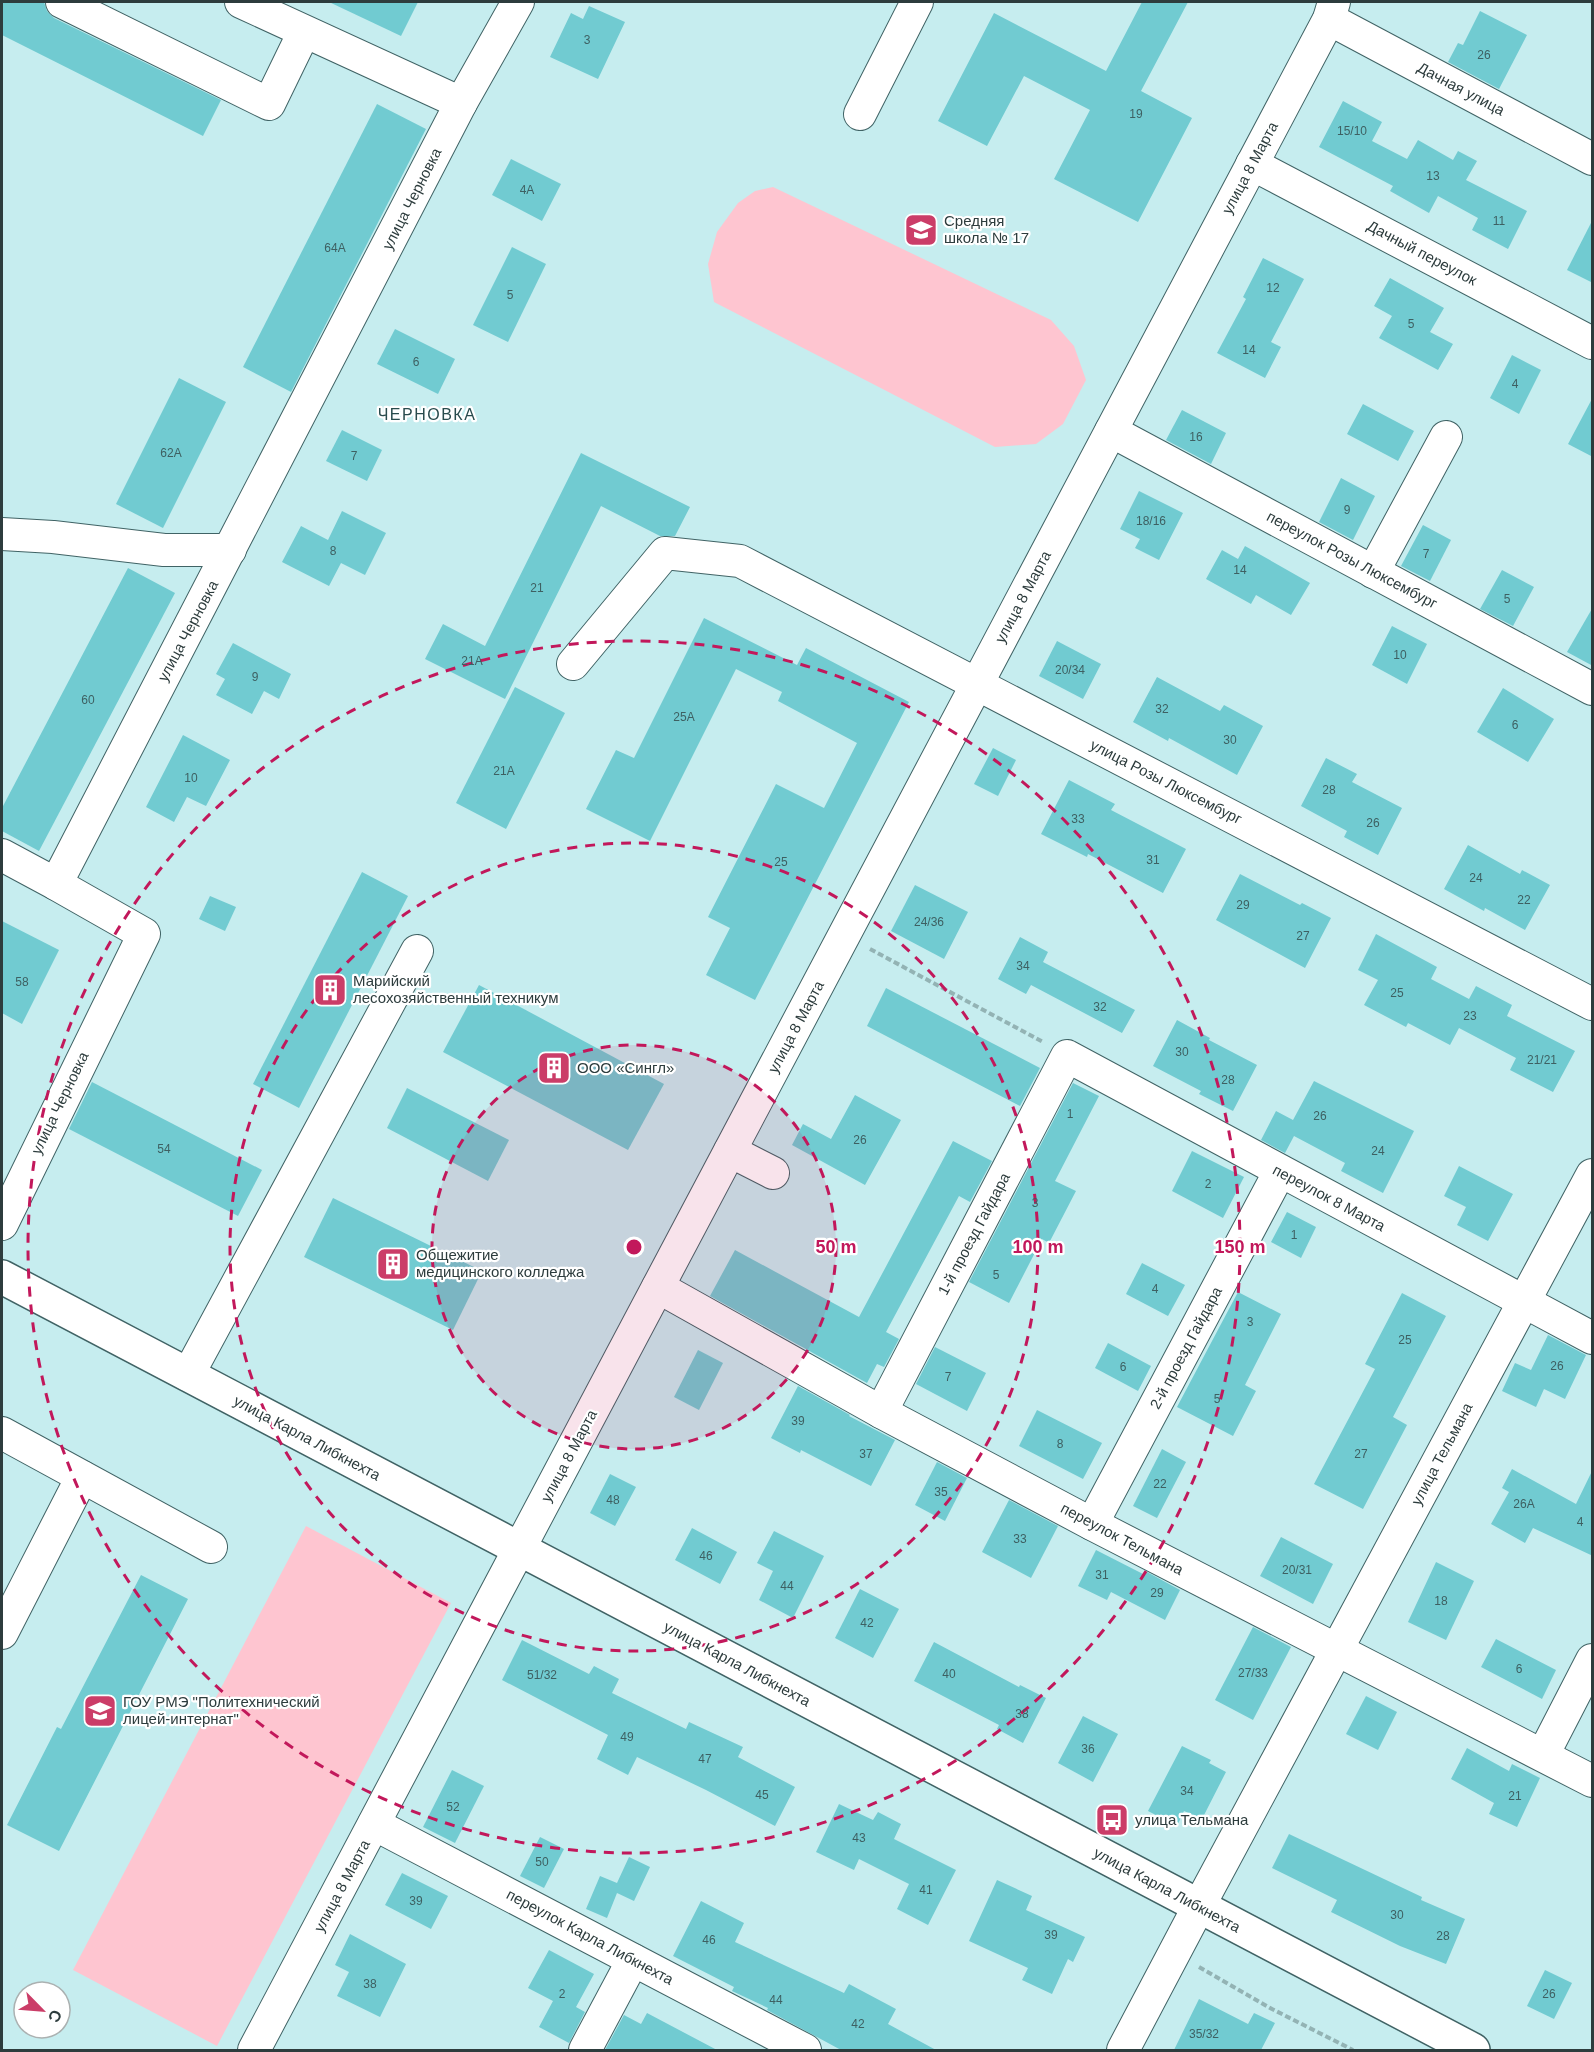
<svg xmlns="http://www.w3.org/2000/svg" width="1594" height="2052" font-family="Arial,sans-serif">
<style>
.green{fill:#fec5d0}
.building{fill:#71cbd1}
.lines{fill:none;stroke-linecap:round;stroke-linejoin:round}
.minor-casing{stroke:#406365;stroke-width:34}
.major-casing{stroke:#406365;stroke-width:36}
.path{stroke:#93b3b4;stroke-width:4;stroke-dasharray:6 3;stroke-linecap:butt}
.minor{stroke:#fff;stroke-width:32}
.major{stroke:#fff;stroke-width:33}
.ring{fill:none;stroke:#c2185b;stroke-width:3;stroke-dasharray:10 8}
.labels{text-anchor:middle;stroke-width:4.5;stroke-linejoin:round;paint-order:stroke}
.number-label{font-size:12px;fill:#3e6062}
.street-label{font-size:15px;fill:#2d3c3d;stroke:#fff}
.poi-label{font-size:15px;fill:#2d3c3d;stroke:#fff;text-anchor:start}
.neighbourhood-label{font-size:16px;letter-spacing:1.5px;fill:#284b4d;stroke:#fff}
.centre{fill:#c2185b;stroke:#fff;stroke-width:3}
.ring-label{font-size:18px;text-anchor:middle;font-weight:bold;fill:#c2185b;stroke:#fff;stroke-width:4.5;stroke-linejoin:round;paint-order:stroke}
</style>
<rect width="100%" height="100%" fill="#c6edef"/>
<!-- green -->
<g class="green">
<path d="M773,187L1051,320L1074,346L1086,380L1063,424L1036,444L995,447L714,302L708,264L717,232L738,203L755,191Z"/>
<path d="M306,1526L451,1603L217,2046L73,1970Z"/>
</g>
<!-- building -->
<g class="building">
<path d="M2,2H44L47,11L54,18L221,100L203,136L2,35Z"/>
<path d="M329,2H418L401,36Z"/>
<path d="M1142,2H1188L1141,91L1192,118L1138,222L1054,179L1090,110L1024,76L987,146L938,121L994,13L1106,71Z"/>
<path d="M589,6L625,22L598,79L550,57L571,13L583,19Z"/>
<path d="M1480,11L1527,35L1499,89L1448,62L1458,43L1463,45Z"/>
<path d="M1343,101L1382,122L1372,141L1407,159L1418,140L1453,160L1458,151L1477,161L1466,180L1527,211L1508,249L1472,230L1478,218L1438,196L1429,213L1390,191L1393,186L1319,147Z"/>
<path d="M377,104L426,129L291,392L243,367Z"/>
<path d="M511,159L561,184L542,221L492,195Z"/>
<path d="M1593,219V283L1567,270Z"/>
<path d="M512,247L546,264L508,342L473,325Z"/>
<path d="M1263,258L1304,279L1271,342L1281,347L1265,378L1217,353L1246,299L1243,297Z"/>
<path d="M1390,278L1444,308L1430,332L1453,344L1438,370L1379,338L1392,316L1374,306Z"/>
<path d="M395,329L455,359L438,394L377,364Z"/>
<path d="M1512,355L1541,370L1519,414L1490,398Z"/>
<path d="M179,378L226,402L163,528L116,504Z"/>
<path d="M1593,397V457L1568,444Z"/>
<path d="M1363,404L1414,431L1398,461L1347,434Z"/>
<path d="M1182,410L1226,433L1211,464L1166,440Z"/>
<path d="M342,430L382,450L367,481L326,461Z"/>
<path d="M581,453L690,507L675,536H660L601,506L505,699L425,659L443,624L485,646Z"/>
<path d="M1341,478L1375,496L1353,540L1319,522Z"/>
<path d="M1139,491L1183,513L1159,560L1135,548L1140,539L1120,529Z"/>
<path d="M342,511L386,533L365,575L341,563L329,586L282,562L301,526L328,540Z"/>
<path d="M1423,525L1451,540L1430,581L1401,566Z"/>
<path d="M1245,546L1310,583L1291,615L1256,595L1251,604L1206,579L1222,550L1238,559Z"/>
<path d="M128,568L175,593L39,851L2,831V808Z"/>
<path d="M1502,570L1534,587L1513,626L1480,609Z"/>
<path d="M1593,607V666L1567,652Z"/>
<path d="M704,618L797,665L806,648L909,702L755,1000L706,975L730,928L708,917L776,784L824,808L857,743L778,701L782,692L736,669L650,841L586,809L616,750L634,758Z"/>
<path d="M1392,626L1427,644L1407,684L1372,665Z"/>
<path d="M1057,641L1101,664L1083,699L1039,676Z"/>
<path d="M233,643L291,674L279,699L264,691L252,714L216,695L225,679L216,674Z"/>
<path d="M1157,677L1220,711L1224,705L1263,726L1237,775L1169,738L1168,741L1133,722Z"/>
<path d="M515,687L565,713L506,829L456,803Z"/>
<path d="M1503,688L1554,719L1528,762L1477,732Z"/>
<path d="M183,735L230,760L206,806L187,797L174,822L146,807Z"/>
<path d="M993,748L1016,760L998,796L974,784Z"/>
<path d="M1326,758L1357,774L1352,782L1402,808L1378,855L1344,837L1347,831L1301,806Z"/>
<path d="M1069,780L1115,804L1111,810L1186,849L1163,893L1088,854L1087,857L1041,834Z"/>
<path d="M1468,845L1520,874L1522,870L1550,885L1525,930L1485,908L1484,911L1444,889Z"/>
<path d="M362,872L408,896L299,1108L253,1084Z"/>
<path d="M1240,874L1300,905L1302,903L1331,918L1305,968L1216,920Z"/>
<path d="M915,885L968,912L944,959L891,931Z"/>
<path d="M210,896L236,907L225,931L199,919Z"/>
<path d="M2,921L59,950L22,1024L2,1013Z"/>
<path d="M1376,934L1437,967L1431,979L1469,999L1476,986L1512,1005L1507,1016L1575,1051L1553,1092L1510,1070L1516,1058L1459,1028L1450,1045L1408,1023L1406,1027L1364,1005L1378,980L1358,970Z"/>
<path d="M1020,937L1048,952L1043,962L1135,1010L1122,1033L1031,985L1026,994L998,979Z"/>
<path d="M479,985L664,1084L628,1150L443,1052Z"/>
<path d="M886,988L1040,1068L1020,1106L867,1026Z"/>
<path d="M1177,1020L1210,1038L1209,1040L1257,1065L1233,1111L1199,1094L1201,1091L1153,1066Z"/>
<path d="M1314,1081L1414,1131L1383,1193L1341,1171L1345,1163L1294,1136L1285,1153L1261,1140L1276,1111L1293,1120Z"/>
<path d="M92,1082L262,1170L238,1216L69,1129Z"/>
<path d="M1073,1083L1099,1096L1055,1181L1076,1191L1049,1243L1042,1239L1009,1303L969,1282Z"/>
<path d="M407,1088L509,1140L488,1181L387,1128Z"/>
<path d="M855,1095L901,1120L865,1185L792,1145L803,1124L831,1139Z"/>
<path d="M953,1141L992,1161L970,1202L959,1196L886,1332L899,1339L884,1367L877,1364L867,1383L710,1296L735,1250L859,1317Z"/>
<path d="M1192,1151L1244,1177L1223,1218L1172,1191Z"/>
<path d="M1459,1166L1513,1194L1488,1241L1457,1225L1466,1207L1444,1196Z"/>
<path d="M333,1198L482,1271L453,1330L304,1257Z"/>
<path d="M1287,1212L1316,1227L1301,1258L1271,1242Z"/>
<path d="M1142,1263L1185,1285L1168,1316L1126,1294Z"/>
<path d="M1238,1292L1281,1314L1245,1385L1256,1391L1233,1436L1177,1407Z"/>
<path d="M1402,1293L1446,1316L1393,1417L1407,1425L1363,1509L1314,1484L1375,1369L1365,1364Z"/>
<path d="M1548,1335L1586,1355L1565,1399L1544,1389L1536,1407L1502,1391L1515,1363L1531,1370Z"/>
<path d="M1108,1343L1151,1366L1138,1391L1095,1368Z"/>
<path d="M935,1347L986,1373L967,1411L916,1384Z"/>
<path d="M698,1350L723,1363L699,1410L674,1397Z"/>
<path d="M798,1386L850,1415L849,1416L895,1440L871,1486L801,1450L800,1453L771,1438Z"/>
<path d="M1037,1410L1102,1443L1083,1479L1019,1446Z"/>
<path d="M1162,1449L1186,1462L1157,1518L1133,1506Z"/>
<path d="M937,1462L967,1478L945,1521L915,1505Z"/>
<path d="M1512,1469L1576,1504L1593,1469V1556L1533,1528L1525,1543L1491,1524L1509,1492L1502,1488Z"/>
<path d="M610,1474L636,1487L615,1526L590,1513Z"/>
<path d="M1009,1500L1058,1526L1031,1578L982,1552Z"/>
<path d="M692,1528L737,1552L720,1584L675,1560Z"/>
<path d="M774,1531L824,1556L793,1618L759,1600L773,1571L757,1563Z"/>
<path d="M1281,1537L1333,1564L1313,1604L1260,1576Z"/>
<path d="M1096,1550L1145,1575L1147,1572L1180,1590L1165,1620L1111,1592L1107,1600L1078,1586Z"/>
<path d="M1436,1562L1474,1581L1446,1640L1408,1622Z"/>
<path d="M141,1575L188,1599L59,1851L7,1825L57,1727L61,1729Z"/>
<path d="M860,1589L899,1609L873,1658L835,1638Z"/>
<path d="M1253,1627L1291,1647L1253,1720L1215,1700Z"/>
<path d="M1496,1639L1556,1670L1542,1699L1481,1667Z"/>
<path d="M522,1640L589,1674L594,1666L619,1679L612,1693L686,1729L689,1722L743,1747L738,1757L795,1787L775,1826L706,1790L637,1757L628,1775L597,1759L608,1735L502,1680Z"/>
<path d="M934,1642L1019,1687L1020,1685L1046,1698L1023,1743L997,1729L999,1725L914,1681Z"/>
<path d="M1366,1696L1397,1712L1378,1750L1346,1734Z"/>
<path d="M1083,1716L1118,1734L1093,1782L1058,1763Z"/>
<path d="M1182,1746L1211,1760L1209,1763L1226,1772L1202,1819L1184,1811L1177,1826L1148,1811Z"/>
<path d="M1467,1748L1509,1771L1512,1764L1540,1778L1517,1827L1489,1814L1494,1803L1451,1779Z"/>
<path d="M452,1770L484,1786L455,1843L423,1827Z"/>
<path d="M839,1804L873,1820L878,1812L901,1824L894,1839L956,1870L928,1925L897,1909L909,1884L859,1859L854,1870L816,1852Z"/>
<path d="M1289,1834L1422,1897L1421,1900L1465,1919L1446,1964L1400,1946L1331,1912L1337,1900L1272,1868Z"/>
<path d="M540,1837L564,1849L544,1888L520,1876Z"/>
<path d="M629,1857L650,1867L634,1901L617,1893L607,1918L586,1909L600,1876L617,1883Z"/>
<path d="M402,1873L448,1896L431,1929L385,1905Z"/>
<path d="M997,1880L1032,1896L1026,1910L1085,1937L1073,1962L1068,1959L1052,1994L1022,1980L1028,1968L969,1941Z"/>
<path d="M701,1901L744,1923L735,1942L844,1993L849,1984L896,2009L888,2024L936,2050H841L767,2010L768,2008L732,1991L734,1987L673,1956Z"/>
<path d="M350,1934L406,1964L380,2017L337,1996L349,1972L335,1965Z"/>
<path d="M549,1950L594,1974L576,2007L585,2012L569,2043L539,2027L553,2001L528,1988Z"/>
<path d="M1545,1970L1572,1983L1554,2019L1527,2006Z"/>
<path d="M1199,1999L1248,2024L1254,2013L1275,2023L1261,2050H1174Z"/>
<path d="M647,2013L717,2050H605L624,2015L641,2024Z"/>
</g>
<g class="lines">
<defs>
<g id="minor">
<path d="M62,2L269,104L304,32"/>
<path d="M241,2L461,103"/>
<path d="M1329,19L1592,159"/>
<path d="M860,114L917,2"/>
<path d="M1252,164L1592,343"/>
<path d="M1111,431L1592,689"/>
<path d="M2,534L53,537L164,550H230"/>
<path d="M1373,572L1446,437"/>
<path d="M573,664L665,553L740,561L1592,1004"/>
<path d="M2,855L56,884"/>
<path d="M730,1151L773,1173"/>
<path d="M2,1224L144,934L56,884L461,103L518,2"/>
<path d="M658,1287L881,1412L1092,1524L1592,1781"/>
<path d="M188,1375L417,951"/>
<path d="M881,1412L1067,1056L1592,1338"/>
<path d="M2,1433L211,1547"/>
<path d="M1092,1524L1280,1171"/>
<path d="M2,1633L82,1477"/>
<path d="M1543,1755L1592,1660"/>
<path d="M374,1824L805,2050"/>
<path d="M254,2050L1329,19L1334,2"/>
<path d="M585,2050L633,1960"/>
<path d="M1123,2050L1199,1906L1592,1175"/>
</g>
<path id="major" d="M2,1277L1473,2050"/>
</defs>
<!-- minor casing -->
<use href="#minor" class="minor-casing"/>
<!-- major casing -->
<use href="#major" class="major-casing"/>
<!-- path -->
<g class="path">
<path d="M870,949L1043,1042"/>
<path d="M1199,1967L1272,2009L1353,2050"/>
</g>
<!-- minor -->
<use href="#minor" class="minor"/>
<!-- major -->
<use href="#major" class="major"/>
</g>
<!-- distance rings -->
<circle cx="634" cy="1247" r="202" fill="#c2185b" fill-opacity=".12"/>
<g class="ring">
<circle cx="634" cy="1247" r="202"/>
<circle cx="634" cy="1247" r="404"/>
<circle cx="634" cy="1247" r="606"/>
</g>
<!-- icons -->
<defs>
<symbol id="school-square" viewBox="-11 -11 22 22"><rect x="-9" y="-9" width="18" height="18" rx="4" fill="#cb3d68" stroke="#fff"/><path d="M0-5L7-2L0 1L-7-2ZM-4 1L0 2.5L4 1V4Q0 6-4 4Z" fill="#fff"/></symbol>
<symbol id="building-square" viewBox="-11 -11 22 22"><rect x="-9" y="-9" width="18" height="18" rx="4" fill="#cb3d68" stroke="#fff"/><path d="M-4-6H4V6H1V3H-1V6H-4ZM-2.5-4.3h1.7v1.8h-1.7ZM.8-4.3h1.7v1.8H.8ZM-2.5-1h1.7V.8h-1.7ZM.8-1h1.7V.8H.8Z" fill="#fff"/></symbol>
<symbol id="bus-square" viewBox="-11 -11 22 22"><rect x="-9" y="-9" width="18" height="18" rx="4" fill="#cb3d68" stroke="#fff"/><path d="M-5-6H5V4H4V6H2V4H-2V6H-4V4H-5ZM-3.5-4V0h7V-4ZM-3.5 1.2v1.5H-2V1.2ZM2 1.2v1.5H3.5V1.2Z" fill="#fff"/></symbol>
</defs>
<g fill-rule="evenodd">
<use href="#school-square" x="902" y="211" width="38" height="38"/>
<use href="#building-square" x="311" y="971" width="38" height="38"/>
<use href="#building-square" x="535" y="1049" width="38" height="38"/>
<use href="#building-square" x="374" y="1245" width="38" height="38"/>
<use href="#school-square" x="81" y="1692" width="38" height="38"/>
<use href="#bus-square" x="1093" y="1801" width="38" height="38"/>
</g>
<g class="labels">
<!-- number labels -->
<g class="number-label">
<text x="587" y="44">3</text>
<text x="1484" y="59">26</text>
<text x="1136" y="118">19</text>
<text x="1352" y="135">15/10</text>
<text x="1433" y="180">13</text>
<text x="527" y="194">4А</text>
<text x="1499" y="225">11</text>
<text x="335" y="252">64А</text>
<text x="1273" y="292">12</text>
<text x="510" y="299">5</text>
<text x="1411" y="328">5</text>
<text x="1249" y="354">14</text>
<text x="416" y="366">6</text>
<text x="1515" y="388">4</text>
<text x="1196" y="441">16</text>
<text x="171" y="457">62А</text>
<text x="354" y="460">7</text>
<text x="1347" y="514">9</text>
<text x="1151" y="525">18/16</text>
<text x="333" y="555">8</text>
<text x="1426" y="558">7</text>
<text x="1240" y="574">14</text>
<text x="537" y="592">21</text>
<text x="1507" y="603">5</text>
<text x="1400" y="659">10</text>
<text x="472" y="665">21А</text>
<text x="1070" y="674">20/34</text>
<text x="255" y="681">9</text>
<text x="88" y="704">60</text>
<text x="1162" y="713">32</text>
<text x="684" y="721">25А</text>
<text x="1515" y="729">6</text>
<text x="1230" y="744">30</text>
<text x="504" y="775">21А</text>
<text x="191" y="782">10</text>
<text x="1329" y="794">28</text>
<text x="1078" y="823">33</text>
<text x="1373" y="827">26</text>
<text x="1153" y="864">31</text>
<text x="781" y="866">25</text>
<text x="1476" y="882">24</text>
<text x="1524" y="904">22</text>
<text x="1243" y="909">29</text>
<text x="929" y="926">24/36</text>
<text x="1303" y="940">27</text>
<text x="1023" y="970">34</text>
<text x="22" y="986">58</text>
<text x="1397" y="997">25</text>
<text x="1100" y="1011">32</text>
<text x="1470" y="1020">23</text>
<text x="1182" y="1056">30</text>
<text x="1542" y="1064">21/21</text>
<text x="1228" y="1084">28</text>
<text x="1070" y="1118">1</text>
<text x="1320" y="1120">26</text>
<text x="860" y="1144">26</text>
<text x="164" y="1153">54</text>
<text x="1378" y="1155">24</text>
<text x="1208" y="1188">2</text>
<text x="1035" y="1207">3</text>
<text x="1294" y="1239">1</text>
<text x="996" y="1279">5</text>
<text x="1155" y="1293">4</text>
<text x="1250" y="1326">3</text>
<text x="1405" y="1344">25</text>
<text x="1557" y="1370">26</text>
<text x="1123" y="1371">6</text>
<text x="948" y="1381">7</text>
<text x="1217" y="1403">5</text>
<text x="798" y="1425">39</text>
<text x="1060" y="1448">8</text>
<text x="866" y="1458">37</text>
<text x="1361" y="1458">27</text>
<text x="1160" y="1488">22</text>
<text x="941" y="1496">35</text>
<text x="613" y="1504">48</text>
<text x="1524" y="1508">26А</text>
<text x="1580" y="1526">4</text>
<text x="1020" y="1543">33</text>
<text x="706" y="1560">46</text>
<text x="1297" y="1574">20/31</text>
<text x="1102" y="1579">31</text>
<text x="787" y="1590">44</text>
<text x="1157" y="1597">29</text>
<text x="1441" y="1605">18</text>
<text x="867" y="1627">42</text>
<text x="1519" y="1673">6</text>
<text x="1253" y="1677">27/33</text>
<text x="949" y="1678">40</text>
<text x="542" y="1679">51/32</text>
<text x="1022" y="1718">38</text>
<text x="627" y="1741">49</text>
<text x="1088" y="1753">36</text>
<text x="705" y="1763">47</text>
<text x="1187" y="1795">34</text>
<text x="762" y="1799">45</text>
<text x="1515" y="1800">21</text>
<text x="453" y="1811">52</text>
<text x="859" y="1842">43</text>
<text x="542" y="1866">50</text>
<text x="926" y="1894">41</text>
<text x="416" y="1905">39</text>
<text x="1397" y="1919">30</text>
<text x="1051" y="1939">39</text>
<text x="1443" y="1940">28</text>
<text x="709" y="1944">46</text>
<text x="370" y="1988">38</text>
<text x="562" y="1998">2</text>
<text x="1549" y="1998">26</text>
<text x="776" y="2004">44</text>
<text x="858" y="2028">42</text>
<text x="1204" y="2038">35/32</text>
</g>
<!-- street labels -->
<g class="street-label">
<text transform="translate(1461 89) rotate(28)" y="5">Дачная улица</text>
<text transform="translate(1250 168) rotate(-62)" y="5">улица 8 Марта</text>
<text transform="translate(412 199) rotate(-63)" y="5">улица Черновка</text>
<text transform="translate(1422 253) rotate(28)" y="5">Дачный переулок</text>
<text transform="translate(1352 560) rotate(28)" y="5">переулок Розы Люксембург</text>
<text transform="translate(1023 597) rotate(-62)" y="5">улица 8 Марта</text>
<text transform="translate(188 631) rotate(-62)" y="5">улица Черновка</text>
<text transform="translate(1166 782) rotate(27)" y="5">улица Розы Люксембург</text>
<text transform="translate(796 1027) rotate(-62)" y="5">улица 8 Марта</text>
<text transform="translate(60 1103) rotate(-64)" y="5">улица Черновка</text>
<text transform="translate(1329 1198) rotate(28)" y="5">переулок 8 Марта</text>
<text transform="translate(974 1234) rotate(-62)" y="5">1-й проезд Гайдара</text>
<text transform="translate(1186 1348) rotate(-62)" y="5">2-й проезд Гайдара</text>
<text transform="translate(307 1438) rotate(28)" y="5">улица Карла Либкнехта</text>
<text transform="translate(1442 1454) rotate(-62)" y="5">улица Тельмана</text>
<text transform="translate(569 1456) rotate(-62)" y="5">улица 8 Марта</text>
<text transform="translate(1122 1539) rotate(28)" y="5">переулок Тельмана</text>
<text transform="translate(737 1664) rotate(28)" y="5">улица Карла Либкнехта</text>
<text transform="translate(342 1886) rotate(-62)" y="5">улица 8 Марта</text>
<text transform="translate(1167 1890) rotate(28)" y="5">улица Карла Либкнехта</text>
<text transform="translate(590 1937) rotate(28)" y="5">переулок Карла Либкнехта</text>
</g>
<!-- poi labels -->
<g class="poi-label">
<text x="944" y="226">Средняя<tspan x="944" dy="17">школа № 17</tspan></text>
<text x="353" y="986">Марийский<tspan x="353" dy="17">лесохозяйственный техникум</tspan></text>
<text x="577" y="1073">ООО «Сингл»</text>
<text x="416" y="1260">Общежитие<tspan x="416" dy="17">медицинского колледжа</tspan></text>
<text x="123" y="1707">ГОУ РМЭ "Политехнический<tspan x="123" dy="17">лицей-интернат"</tspan></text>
<text x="1135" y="1825">улица Тельмана</text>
</g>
<!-- neighbourhood labels -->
<g class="neighbourhood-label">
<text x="427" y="420">ЧЕРНОВКА</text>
</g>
</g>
<circle cx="634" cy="1247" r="9" class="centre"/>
<g class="ring-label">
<text x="836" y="1253">50 m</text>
<text x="1038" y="1253">100 m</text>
<text x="1240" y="1253">150 m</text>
</g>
<!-- border -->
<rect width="1594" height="2052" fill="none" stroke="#2d3c3d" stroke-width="6"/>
<!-- north arrow -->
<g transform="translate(42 2010) rotate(115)"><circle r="28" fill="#ffffff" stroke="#abb1b1" stroke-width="1.5"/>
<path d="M0-4.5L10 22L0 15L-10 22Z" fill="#cb3d68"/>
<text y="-9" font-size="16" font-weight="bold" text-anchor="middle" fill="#2d3c3d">С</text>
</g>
</svg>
